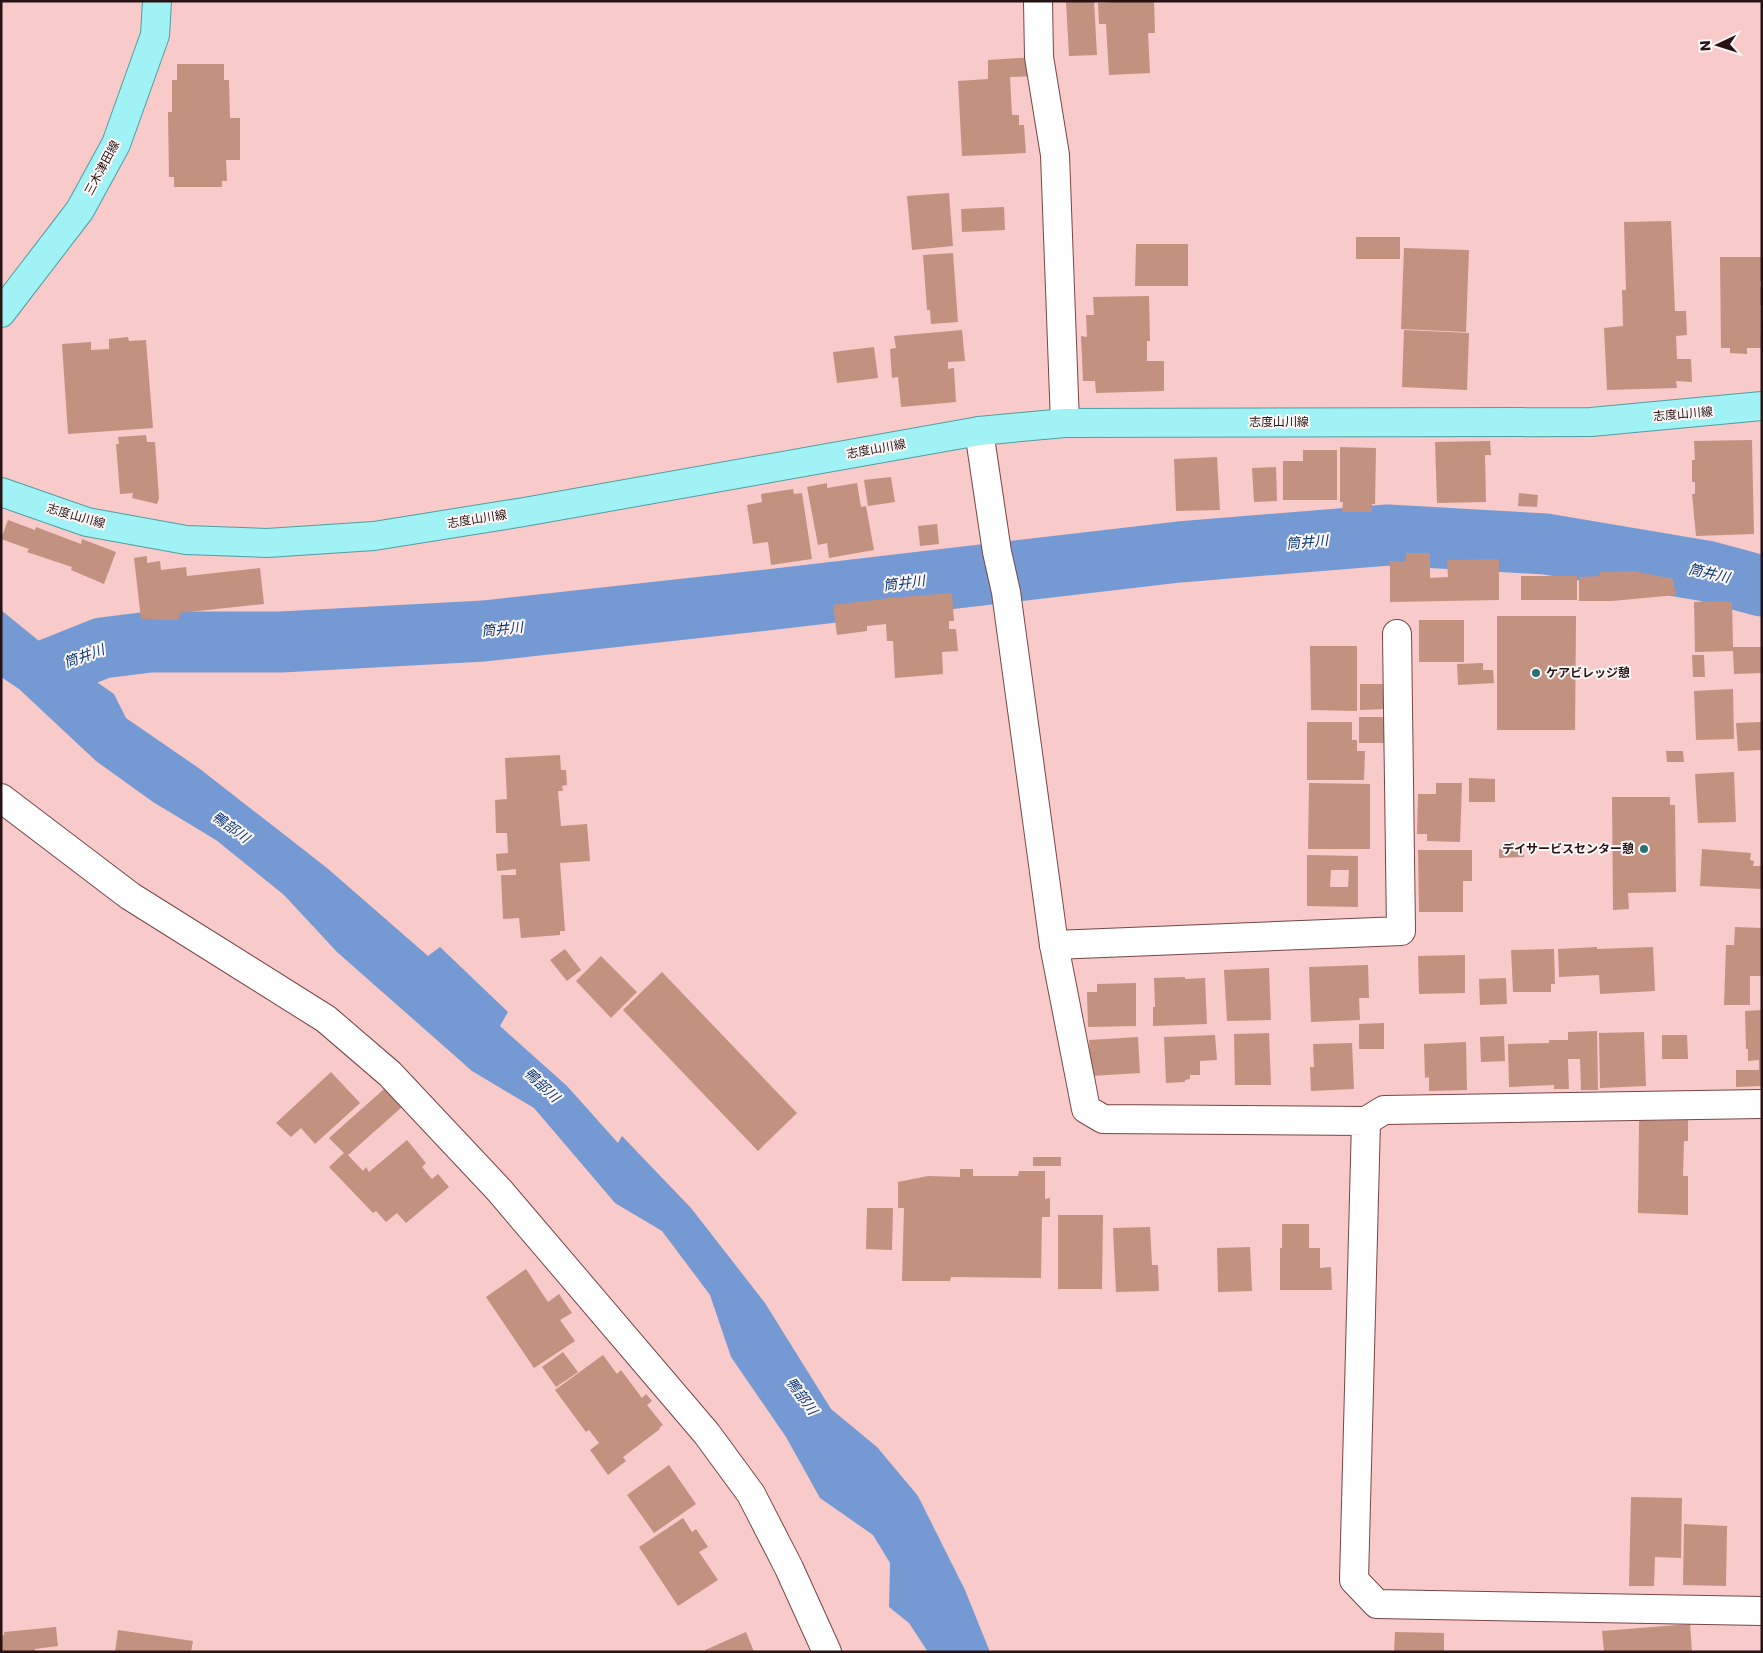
<svg xmlns="http://www.w3.org/2000/svg" width="1763" height="1653" font-family="Poppins,'Noto Sans JP',sans-serif">
<style>
.water{fill:#759ad3}
.lines{fill:none;stroke-linecap:round;stroke-linejoin:round}
.river{stroke:#759ad3;stroke-width:61}
.building{fill:#c39180;fill-rule:evenodd}
.minor-casing{stroke:#774748;stroke-width:30}
.major-casing{stroke:#4e9ea2;stroke-width:30}
.minor{stroke:#fff;stroke-width:28}
.major{stroke:#a1f2f5;stroke-width:28}
.poi-dot{fill:#287275;stroke:#fcf6f6;stroke-width:2}
.labels{text-anchor:middle;stroke-width:4;stroke-linejoin:round;paint-order:stroke}
.street-label{font-size:12px;fill:#271314;stroke:#fcf6f6}
.poi-label{font-size:12px;font-weight:bold;fill:#271314;stroke:#fcf6f6;text-anchor:start}
.water-label{font-size:14px;font-style:italic;fill:#073679;stroke:#fcf6f6}
</style>
<rect width="100%" height="100%" fill="#f8cac9"/>
<!-- water -->
<path class="water" d="M1,610L44,645L114,694L126,718L200,769L327,868L428,956L440,947L508,1012L500,1026L567,1086L618,1143L622,1136L691,1208L765,1303L831,1409L877,1447L918,1496L965,1590L990,1652H928L909,1623L889,1607L890,1563L873,1535L820,1498L786,1437L731,1357L710,1295L662,1231L615,1203L534,1108L472,1071L337,952L284,895L216,840L153,802L96,761L19,689L1,677Z"/>
<g class="lines">
<!-- river -->
<path class="river" d="M47,670L102,648L150,642H281L484,631L767,600L1179,552L1388,535L1546,544L1706,571L1762,586"/>
</g>
<!-- building -->
<g class="building">
<path d="M1066,1H1094L1097,55L1069,56Z"/>
<path d="M1127,1H1154L1155,33H1148L1150,73L1109,75L1106,24H1099L1098,3Z"/>
<path d="M1034,57L1036,76L1010,77L1012,115H1019V125H1024L1026,153L962,156L958,81L988,79V60Z"/>
<path d="M177,64H224V80H229L230,118H240V160H226L227,181H222V187H174V177H169L168,112H172V80H177Z"/>
<path d="M949,193L953,246L912,250L907,196Z"/>
<path d="M1004,207L1005,230L962,232L961,209Z"/>
<path d="M1671,221L1675,311H1686L1687,335L1676,336L1677,359H1691L1692,382L1676,381L1677,388L1607,390L1604,328L1623,326L1622,290H1626L1624,222Z"/>
<rect x="1356" y="237" width="44" height="22"/>
<path d="M1136,244H1188V286H1135Z"/>
<path d="M1404,248L1469,250L1466,332L1401,329Z"/>
<path d="M953,253L958,322L931,324L930,310H927L923,255Z"/>
<path d="M1720,257H1762V281H1760V287H1762V305H1760L1761,348H1747V354L1730,353V348H1721Z"/>
<path d="M1149,296L1150,341H1147V361H1164V391L1096,393L1095,381H1083L1081,336L1087,337L1086,315H1094L1093,297Z"/>
<path d="M962,330L965,361L948,362V369L954,368L956,402L901,407L898,377L892,378L890,349L896,348L894,336Z"/>
<path d="M1404,330L1469,333L1467,390L1402,387Z"/>
<path d="M128,337L129,341L146,340L153,428L68,434L62,344L91,342V350L109,349V339Z"/>
<path d="M874,347L878,378L837,383L833,352Z"/>
<path d="M146,435L147,442H155L159,498L157,504L132,498L133,493L120,494L116,444H119L118,437Z"/>
<path d="M1752,440L1754,534L1696,536L1692,494H1695V482H1692V460H1695L1694,441Z"/>
<path d="M1490,441L1491,455H1485L1486,502L1437,503L1435,442Z"/>
<path d="M1340,447L1376,448L1375,504H1372V512H1342L1343,502H1340Z"/>
<path d="M1303,450H1337V500H1283V461H1303Z"/>
<path d="M1217,457L1220,510L1176,511L1174,459Z"/>
<path d="M1276,467L1277,501L1254,502L1252,468Z"/>
<path d="M891,477L895,502L868,506L864,480Z"/>
<path d="M827,483V488L857,483L861,507L866,506L874,550L829,558L827,543L818,545L807,487Z"/>
<path d="M793,489L794,494L802,493L812,559L771,565L768,542L753,544L747,505L762,502L761,494Z"/>
<path d="M1519,493L1538,495L1537,507L1518,506Z"/>
<path d="M8,520L35,530L36,527L81,544L82,539L116,552L104,584L71,570L72,567L27,552L29,549L1,539Z"/>
<path d="M937,524L939,544L920,546L918,526Z"/>
<path d="M1406,553H1430V578L1448,577L1447,560L1499,559V600L1390,602V561L1406,562Z"/>
<path d="M147,556V563L160,561L161,570L186,567L187,576L260,568L264,604L179,613V620L141,619L134,558Z"/>
<path d="M1634,571L1673,579L1676,595L1612,601H1579V577L1600,576L1599,572Z"/>
<rect x="1521" y="576" width="56" height="24"/>
<path d="M952,593L954,621H949V629H956L958,651L942,652L943,674L895,678L893,641H887L886,624L867,626V631L837,635L833,605L890,598Z"/>
<path d="M1732,601L1733,647H1762V673L1734,674L1733,651L1695,652L1694,602Z"/>
<path d="M1497,616H1576L1575,730H1497Z"/>
<rect x="1419" y="620" width="45" height="42"/>
<path d="M1310,646H1357V711L1311,710Z"/>
<path d="M1692,655H1704L1705,677H1693Z"/>
<path d="M1483,663V670H1493L1494,683L1458,685L1457,664Z"/>
<path d="M1360,684H1385V709L1360,710Z"/>
<path d="M1733,689L1734,739L1696,740L1694,691Z"/>
<rect x="1359" y="717" width="26" height="26"/>
<path d="M1307,722H1352V740H1357V751H1365L1364,780H1307Z"/>
<path d="M1762,722V750L1738,751L1736,723Z"/>
<path d="M1666,751H1683L1684,762H1667Z"/>
<path d="M560,755L561,770H566L567,785L562,786L563,791H558L561,826L587,824L590,861L560,863L565,931H560V935L521,938L519,918L503,919L501,875H516V869L497,871L496,854L508,853L507,833H496L495,800L507,799L505,758Z"/>
<path d="M1734,772L1736,822L1698,823L1695,774Z"/>
<path d="M1469,778L1495,779V802H1469Z"/>
<path d="M1309,783L1370,784V849H1308Z"/>
<path d="M1436,783H1462L1460,842L1427,841V834H1417L1418,794H1436Z"/>
<path d="M1612,797H1670V805H1675L1676,892L1628,893L1629,909L1613,910Z"/>
<path d="M1524,848V857L1499,858V849Z"/>
<path d="M1702,849L1751,853L1750,860L1754,861L1753,866H1762V889L1700,886Z"/>
<path d="M1418,850H1472V881H1463V912H1419Z"/>
<path d="M1307,855L1358,856V907L1307,906ZM1331,870H1349L1348,887H1330Z"/>
<path d="M1735,927L1762,928V976H1750V1005H1724L1726,945H1734Z"/>
<path d="M1597,947V949L1653,947L1655,991L1600,994L1599,975L1559,977L1558,949Z"/>
<path d="M565,949L581,970L567,981L550,960Z"/>
<path d="M1554,949L1555,984H1551V992H1513L1511,950Z"/>
<path d="M1465,955V993L1419,994L1418,956Z"/>
<path d="M601,956L637,992L611,1018L576,981Z"/>
<path d="M1368,965L1369,998H1359L1360,1020L1311,1022L1309,967Z"/>
<path d="M1269,968L1271,1020L1227,1021L1224,970Z"/>
<path d="M662,972L797,1113L758,1151L623,1010Z"/>
<path d="M1185,977V979L1205,978L1207,1024L1153,1026V1007H1155L1154,978Z"/>
<path d="M1506,978L1507,1004L1480,1005L1479,979Z"/>
<path d="M1136,983V1026L1088,1027L1087,992H1097V984Z"/>
<path d="M1762,1010V1086L1736,1087V1070H1759V1060L1748,1061V1049H1746L1745,1011Z"/>
<path d="M1384,1023V1049H1359V1024Z"/>
<path d="M1597,1031L1598,1090H1581L1580,1059H1568L1569,1089H1554V1085L1509,1087L1508,1044L1549,1043V1040H1568V1032Z"/>
<path d="M1644,1032L1646,1086L1600,1088L1599,1033Z"/>
<path d="M1269,1033L1271,1085H1235L1234,1034Z"/>
<path d="M1215,1035L1217,1060L1200,1061V1075H1190V1079L1185,1080V1082L1166,1083L1164,1037Z"/>
<path d="M1662,1035H1687L1688,1059H1662Z"/>
<path d="M1504,1036L1505,1061L1481,1062L1480,1037Z"/>
<path d="M1138,1037L1140,1073L1091,1076L1089,1040Z"/>
<path d="M1466,1042L1467,1090L1429,1091V1077L1425,1078L1424,1044Z"/>
<path d="M1352,1043L1354,1089L1311,1091L1310,1067H1314L1313,1044Z"/>
<path d="M331,1072L360,1103L315,1144L301,1128L291,1137L276,1123Z"/>
<path d="M384,1089L402,1107L348,1155L363,1171L366,1167L369,1172L407,1140L426,1163L422,1167L432,1179L438,1174L449,1187L406,1223L397,1213L386,1222L376,1211L373,1213L329,1167L344,1153L329,1138Z"/>
<path d="M1688,1120V1141H1684L1683,1176H1688V1215L1638,1213L1639,1121Z"/>
<rect x="1033" y="1157" width="28" height="9"/>
<path d="M960,1169H973V1176H1018L1019,1171H1045V1199L1050,1198V1217H1042L1041,1278L951,1277L950,1281H902L904,1208H898V1182L928,1176L960,1177Z"/>
<path d="M867,1208H893L892,1250L866,1249Z"/>
<path d="M1058,1215H1103L1102,1289H1058Z"/>
<path d="M1282,1224H1309V1248H1320V1268L1331,1267L1332,1290H1280V1248H1282Z"/>
<path d="M1150,1227L1152,1265H1158L1159,1291L1116,1292L1113,1228Z"/>
<path d="M1250,1247L1252,1291L1218,1292L1217,1248Z"/>
<path d="M526,1269L548,1302L559,1294L572,1313L560,1320L575,1341L534,1368L486,1297Z"/>
<path d="M563,1352L578,1372L556,1387L542,1367Z"/>
<path d="M603,1355L617,1374L621,1370L642,1398L646,1394L652,1401L647,1405L663,1425L659,1428L660,1429L623,1457L626,1461L608,1475L590,1450L599,1443L589,1430L586,1432L555,1390Z"/>
<path d="M669,1465L696,1504L654,1533L627,1495Z"/>
<path d="M1631,1497L1682,1498L1681,1558L1655,1557L1654,1586H1629Z"/>
<path d="M683,1518L692,1532L696,1529L708,1547L699,1552L718,1580L678,1606L639,1547Z"/>
<path d="M1684,1524L1727,1526L1726,1586L1683,1585Z"/>
<path d="M1690,1624L1692,1652H1604L1602,1631Z"/>
<path d="M56,1627L58,1646L35,1649V1652H1V1636L4,1635V1632Z"/>
<path d="M118,1630L193,1641L191,1652H115Z"/>
<path d="M746,1632L754,1652H705V1650Z"/>
<path d="M1395,1632L1444,1633V1652H1394Z"/>
</g>
<g class="lines">
<defs>
<g id="minor">
<path d="M1038,1L1039,57L1055,155L1065,423"/>
<path d="M979,431L997,552L1006,592L1054,945L1086,1109L1103,1119L1366,1121L1354,1580L1377,1604L1762,1611"/>
<path d="M1,798L130,896L326,1019L390,1074L499,1190L707,1434L751,1494L789,1568L827,1652"/>
<path d="M1054,945L1401,931L1397,634"/>
<path d="M1366,1121L1384,1110L1762,1104"/>
</g>
<g id="major">
<path d="M1,313L80,210L116,144L155,35L157,1"/>
<path d="M1,492L87,522L186,540L267,543L374,536L524,512L979,431L1065,423L1591,422L1762,406"/>
</g>
</defs>
<!-- minor casing -->
<use href="#minor" class="minor-casing"/>
<!-- major casing -->
<use href="#major" class="major-casing"/>
<!-- minor -->
<use href="#minor" class="minor"/>
<!-- major -->
<use href="#major" class="major"/>
</g>
<!-- markers -->
<g class="poi-dot">
<circle cx="1536" cy="673" r="5"/>
<circle cx="1644" cy="849" r="5"/>
</g>
<g class="labels">
<!-- street labels -->
<g class="street-label">
<text transform="translate(102 168) rotate(-62)" y="4">三木津田線</text>
<text transform="translate(1683 414) rotate(-5)" y="4">志度山川線</text>
<text x="1279" y="426">志度山川線</text>
<text transform="translate(876 449) rotate(-10)" y="4">志度山川線</text>
<text transform="translate(76 516) rotate(16)" y="4">志度山川線</text>
<text transform="translate(477 519) rotate(-9)" y="4">志度山川線</text>
</g>
<!-- poi labels -->
<g class="poi-label">
<text x="1546" y="677">ケアビレッジ憩</text>
<text x="1634" y="853" text-anchor="end">デイサービスセンター憩</text>
</g>
<!-- water labels -->
<g class="water-label">
<text transform="translate(1307 542) rotate(-5)" y="5">筒井川</text>
<text transform="translate(1709 573) rotate(13)" y="5">筒井川</text>
<text transform="translate(904 583) rotate(-7)" y="5">筒井川</text>
<text transform="translate(502 629) rotate(-6)" y="5">筒井川</text>
<text transform="translate(84 656) rotate(-20)" y="5">筒井川</text>
<text transform="translate(231 827) rotate(36)" y="5">鴨部川</text>
<text transform="translate(542 1085) rotate(43)" y="5">鴨部川</text>
<text transform="translate(802 1396) rotate(54)" y="5">鴨部川</text>
</g>
</g>
<!-- border -->
<rect width="1763" height="1653" fill="none" stroke="#271314" stroke-width="5"/>
<!-- north arrow -->
<g transform="translate(1718 45) rotate(266)" stroke="#fcf6f6" stroke-width="4" paint-order="stroke">
<path d="M0-4L9 19L0 12L-9 19Z" fill="#271314"/>
<text y="-8" font-size="14" font-weight="bold" text-anchor="middle" fill="#271314">N</text>
</g>
</svg>
